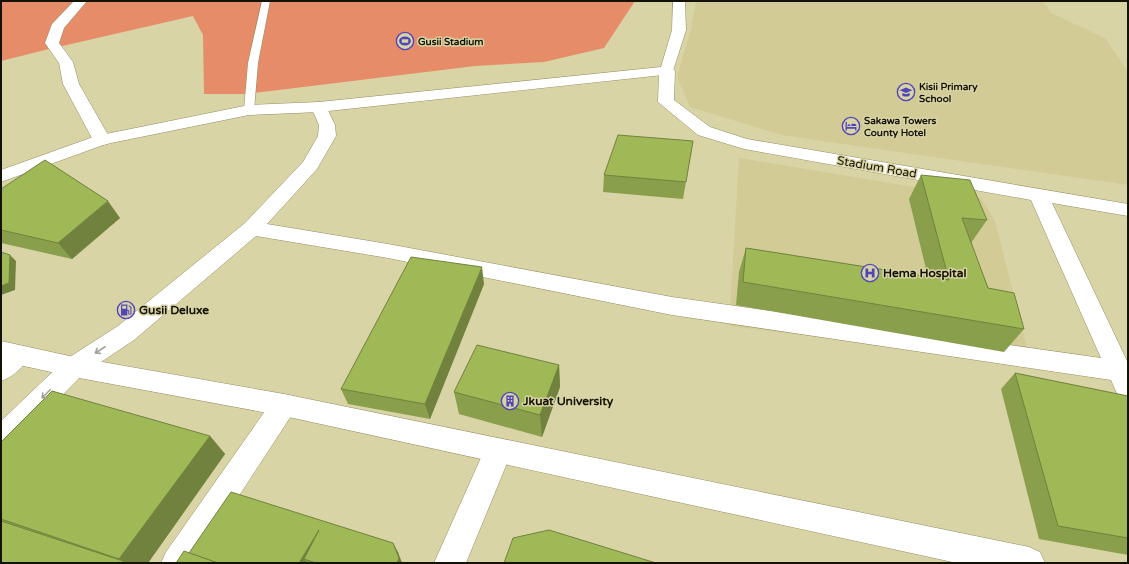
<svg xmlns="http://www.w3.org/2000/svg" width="1129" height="564" font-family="'Varela Round',sans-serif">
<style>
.built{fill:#d2cb95}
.green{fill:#e78c69}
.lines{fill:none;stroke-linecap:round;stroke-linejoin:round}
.service-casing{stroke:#938d62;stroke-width:1}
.minor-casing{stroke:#938d62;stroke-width:1}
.tertiary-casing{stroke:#938d62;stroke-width:1}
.trunk-casing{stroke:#938d62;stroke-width:1}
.service{fill:#fff;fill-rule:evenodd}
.minor{fill:#fff;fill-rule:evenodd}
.tertiary{fill:#fff;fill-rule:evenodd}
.trunk{fill:#fff;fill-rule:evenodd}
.wall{fill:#8a9f4b}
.shaded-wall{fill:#70823d}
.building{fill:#a0b957;stroke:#70823d}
.oneway{stroke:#a1a09a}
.labels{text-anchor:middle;stroke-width:3;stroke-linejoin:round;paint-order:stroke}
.far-poi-label{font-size:10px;font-weight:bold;fill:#141203;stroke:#d9d4a6;text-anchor:start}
.street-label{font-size:12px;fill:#141203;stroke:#d9d4a6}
.poi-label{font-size:12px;font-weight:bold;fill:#141203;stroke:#d9d4a6;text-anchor:start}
</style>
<rect width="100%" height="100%" fill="#d9d4a6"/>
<!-- built -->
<g class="built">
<path d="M696,1H1043L1051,13L1105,38L1128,72V185L781,135L690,107L677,77L691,29Z"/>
<path d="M739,158L981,198L995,221L1031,363L729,326Z"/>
</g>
<!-- green -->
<path class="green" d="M1,1H635L604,48L544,62L475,66L245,94H204L203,35L193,16L45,50L1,61Z"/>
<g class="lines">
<defs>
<path id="service" d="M262,1H270L258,63L254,110L249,113L244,110L248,63Z"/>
<g id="minor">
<path d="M74,1H87L64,28L59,43L73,62L79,84L111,140L108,144L102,145L96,144L93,140L63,84L59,63L45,43L52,24Z"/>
<path d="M667,66L672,68L675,71L674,100L710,127L747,139L1128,204V216L1052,203L1128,363V401L1119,398L1111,380L672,315L388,258L256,236L134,340L83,374L11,448L1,451V421L65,360L118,326L245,223L303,162L318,136L319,125L311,107L313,104L319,102L325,104L335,125L336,136L317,169L267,224L388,244L672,297L1101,358L1031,200L744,149L698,135L658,102L659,71L662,68Z"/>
<path d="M18,345L27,348L30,355C24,367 13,377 1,381V356L9,348Z"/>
<path d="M284,394L293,397L297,405L293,413L195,563H161L166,552L275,397Z"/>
<path d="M498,438L508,442L512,451L466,563H434L488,442Z"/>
</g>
<path id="tertiary" d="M673,1H685L686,30L672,74L319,112L249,115L106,144L1,182V170L96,136L249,105L319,102L661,67L672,30Z"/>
<path id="trunk" d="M1,341L74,357L284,394L1029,547L1040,552L1045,563H957L284,416L74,377L1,361Z"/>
</defs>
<!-- service casing -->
<use href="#service" class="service-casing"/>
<!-- minor casing -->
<use href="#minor" class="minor-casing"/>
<!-- tertiary casing -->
<use href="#tertiary" class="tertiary-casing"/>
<!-- trunk casing -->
<use href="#trunk" class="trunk-casing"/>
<!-- service -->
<use href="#service" class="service"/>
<!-- minor -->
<use href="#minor" class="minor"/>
<!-- tertiary -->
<use href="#tertiary" class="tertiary"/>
<!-- trunk -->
<use href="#trunk" class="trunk"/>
</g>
<!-- wall -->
<g class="wall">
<path d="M693,141L683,199L603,192L604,175Z"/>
<path d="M921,175L987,220L971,243L988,288L1024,329L1004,352L736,305L739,272L746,248L928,277L909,199Z"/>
<path d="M1,189L120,218L72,259L1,243Z"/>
<path d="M484,284L430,419L348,404L341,389Z"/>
<path d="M559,365L560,387L542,437L459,414L454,392Z"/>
<path d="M1015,373L1128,396V555L1039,539L1001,389Z"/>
<path d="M210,436L225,454L148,563H1V442Z"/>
<path d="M393,543L402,563H176L189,553Z"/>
</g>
<!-- shaded-wall -->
<g class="shaded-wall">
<path d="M108,201L120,218L72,259L58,243Z"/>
<path d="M10,255L16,261L15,290L1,295V286Z"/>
<path d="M482,267L484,284L430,419L425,404Z"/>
<path d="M559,365L560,387L542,437L540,415Z"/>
<path d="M210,436L225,454L148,563H122L123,561L119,559Z"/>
<path d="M319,530L304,559L307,563H299Z"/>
<path d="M393,543L398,552L402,563H397Z"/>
</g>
<!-- building -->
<g class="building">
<path d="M618,135L693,141L686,182L604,175Z"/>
<path d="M45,160L108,201L58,243L1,230V189Z"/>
<path d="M921,175L970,180L987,220L962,218L988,288L1014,293L1024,329L743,282L746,248L949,280Z"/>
<path d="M1,252L10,255L9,283L1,286Z"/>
<path d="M411,257L482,267L425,404L341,389Z"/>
<path d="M477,345L559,365L540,415L454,392Z"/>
<path d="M1015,373L1128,396V538L1058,526Z"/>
<path d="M52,391L210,436L119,559L1,519V442Z"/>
<path d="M231,492L393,543L399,558L397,563H316L304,559L319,530L299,563H218L189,553Z"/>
<path d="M1,521L123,561L122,563H1Z"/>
<path d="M549,530L656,563H504L513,538Z"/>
<path d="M184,551L218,563H176Z"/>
</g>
<!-- one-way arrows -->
<defs><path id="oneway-shaft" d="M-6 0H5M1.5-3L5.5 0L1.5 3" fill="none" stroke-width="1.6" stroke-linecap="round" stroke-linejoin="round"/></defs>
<g class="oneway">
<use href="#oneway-shaft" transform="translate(100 350) rotate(147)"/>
<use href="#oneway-shaft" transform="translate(46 394) rotate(135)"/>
</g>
<!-- icons -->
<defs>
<symbol id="stadium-ring" viewBox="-11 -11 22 22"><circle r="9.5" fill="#d9d4a6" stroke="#5145bc" stroke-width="1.5"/><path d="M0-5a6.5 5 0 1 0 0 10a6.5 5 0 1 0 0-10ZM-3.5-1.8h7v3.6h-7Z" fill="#5145bc"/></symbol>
<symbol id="school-ring" viewBox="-11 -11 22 22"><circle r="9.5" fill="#d9d4a6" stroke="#5145bc" stroke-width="1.5"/><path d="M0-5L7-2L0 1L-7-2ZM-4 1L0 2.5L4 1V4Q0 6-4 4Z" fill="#5145bc"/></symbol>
<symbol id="hotel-ring" viewBox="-11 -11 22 22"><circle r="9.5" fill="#d9d4a6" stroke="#5145bc" stroke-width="1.5"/><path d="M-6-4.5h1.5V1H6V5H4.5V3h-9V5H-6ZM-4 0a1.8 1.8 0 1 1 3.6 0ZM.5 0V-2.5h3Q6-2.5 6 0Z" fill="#5145bc"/></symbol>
<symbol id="hospital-ring" viewBox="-11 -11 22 22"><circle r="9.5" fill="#d9d4a6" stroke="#5145bc" stroke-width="1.5"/><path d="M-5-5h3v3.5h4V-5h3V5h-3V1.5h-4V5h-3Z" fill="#5145bc"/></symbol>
<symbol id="fuel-ring" viewBox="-11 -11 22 22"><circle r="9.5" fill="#d9d4a6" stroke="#5145bc" stroke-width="1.5"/><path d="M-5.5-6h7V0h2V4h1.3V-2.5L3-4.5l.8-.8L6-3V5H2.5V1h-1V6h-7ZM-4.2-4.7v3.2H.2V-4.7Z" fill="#5145bc"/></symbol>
<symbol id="building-ring" viewBox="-11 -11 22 22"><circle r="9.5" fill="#d9d4a6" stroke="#5145bc" stroke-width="1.5"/><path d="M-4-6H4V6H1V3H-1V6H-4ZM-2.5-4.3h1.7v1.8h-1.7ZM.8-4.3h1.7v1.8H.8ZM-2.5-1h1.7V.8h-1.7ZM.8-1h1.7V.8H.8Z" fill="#5145bc"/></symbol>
</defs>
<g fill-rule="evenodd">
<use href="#stadium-ring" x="395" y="31" width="20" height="20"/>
<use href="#school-ring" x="896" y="82" width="20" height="20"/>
<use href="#hotel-ring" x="841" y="116" width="20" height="20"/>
<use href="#hospital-ring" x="860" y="263" width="20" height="20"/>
<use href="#fuel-ring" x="116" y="300" width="20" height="20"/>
<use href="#building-ring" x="500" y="391" width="20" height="20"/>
</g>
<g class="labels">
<!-- far-poi labels -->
<g class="far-poi-label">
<text x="418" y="45">Gusii Stadium</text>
<text x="919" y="90">Kisii Primary<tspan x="919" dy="12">School</tspan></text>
<text x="864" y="124">Sakawa Towers<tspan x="864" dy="12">County Hotel</tspan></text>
</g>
<!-- street labels -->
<g class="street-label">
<text transform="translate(877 167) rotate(10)" y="4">Stadium Road</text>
</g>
<!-- poi labels -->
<g class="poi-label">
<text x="883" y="277">Hema Hospital</text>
<text x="139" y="314">Gusii Deluxe</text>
<text x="523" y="405">Jkuat University</text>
</g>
</g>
<!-- border -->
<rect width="1129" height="564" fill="none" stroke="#141203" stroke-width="4"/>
</svg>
